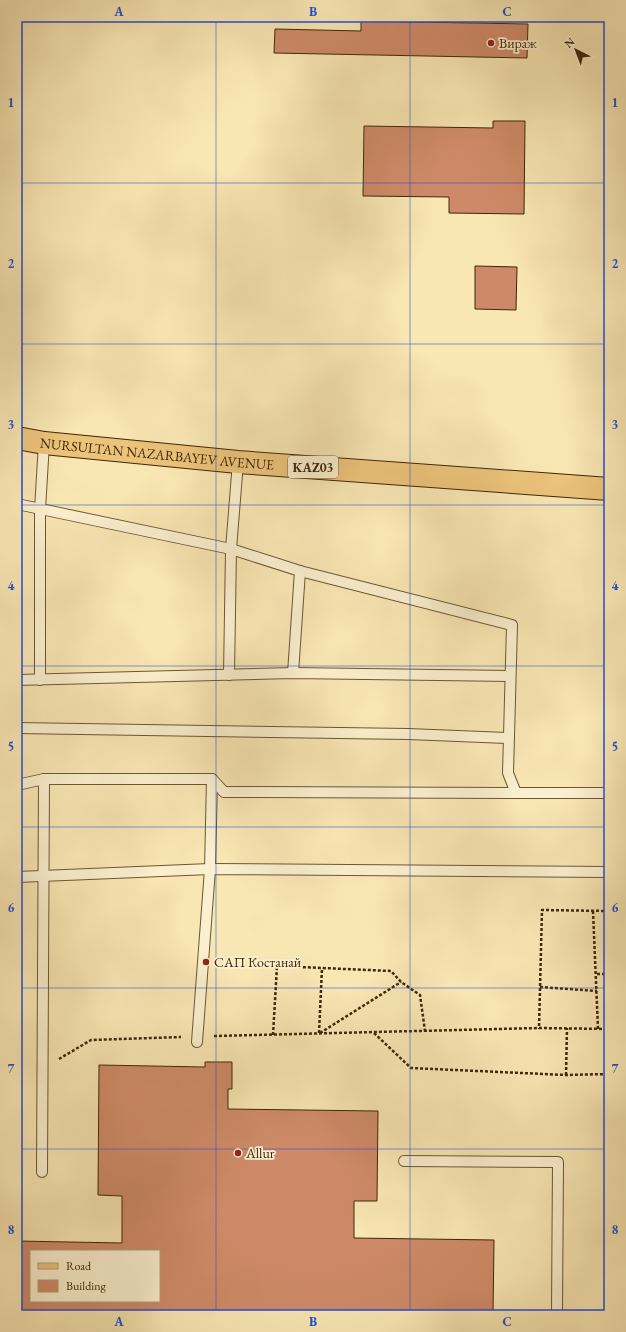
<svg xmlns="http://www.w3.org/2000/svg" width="626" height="1332" font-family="'EB Garamond',serif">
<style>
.building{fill:#ce8a68;stroke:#3e2706;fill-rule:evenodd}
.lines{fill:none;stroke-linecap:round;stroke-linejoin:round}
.lane-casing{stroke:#6c5731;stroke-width:12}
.primary-casing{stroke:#3e2706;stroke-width:24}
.path{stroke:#3e2706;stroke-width:2.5;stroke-dasharray:3 2;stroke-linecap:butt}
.lane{stroke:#faefce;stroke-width:10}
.primary{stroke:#ecc37a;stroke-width:22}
.grid{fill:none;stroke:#1d4ed8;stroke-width:1;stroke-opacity:0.55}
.poi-dot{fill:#8f2418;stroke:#faefce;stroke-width:1.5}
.labels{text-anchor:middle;stroke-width:3.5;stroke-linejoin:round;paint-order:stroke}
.shield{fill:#faefce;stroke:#766342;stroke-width:1}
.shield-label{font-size:13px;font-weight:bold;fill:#3e2706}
.poi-label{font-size:14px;fill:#3e2706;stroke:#faefce;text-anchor:start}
.street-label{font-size:14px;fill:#3e2706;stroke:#faefce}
.neatline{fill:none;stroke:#1d4ed8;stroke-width:1.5}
.grid-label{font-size:13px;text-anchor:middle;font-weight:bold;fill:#1d4ed8}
</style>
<rect width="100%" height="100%" fill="#f8e6b3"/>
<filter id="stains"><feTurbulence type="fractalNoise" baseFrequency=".005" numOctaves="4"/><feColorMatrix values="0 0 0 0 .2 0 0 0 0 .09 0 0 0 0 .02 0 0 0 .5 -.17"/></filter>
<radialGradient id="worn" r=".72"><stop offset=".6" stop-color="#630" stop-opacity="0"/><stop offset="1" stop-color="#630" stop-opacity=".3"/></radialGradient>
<!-- building -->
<g class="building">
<path d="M361,21L528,24L527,58L274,53L275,29L361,31Z"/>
<path d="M493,121H525L524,214L449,213V197L363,196L364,126L493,128Z"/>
<path d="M475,266L517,267L516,310L475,309Z"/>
<path d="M205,1062H232V1089H228V1109L378,1111L377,1201H354V1238L494,1240L493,1315H17V1241L122,1243V1196L98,1195L99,1065L205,1067ZM31,1251H159V1301H31Z"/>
</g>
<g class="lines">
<defs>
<g id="lane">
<path d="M17,504L231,549L300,571L512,625L508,773L516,793H609"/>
<path d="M293,673L300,571"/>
<path d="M229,675L231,549L238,462"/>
<path d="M17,680L293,673L510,676"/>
<path d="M40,680V509L44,443"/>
<path d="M17,728L408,734L507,738"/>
<path d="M212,779L224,792L516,793"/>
<path d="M17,785L44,779"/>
<path d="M17,877L210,869L609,872"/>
<path d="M404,1161L558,1162L557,1315"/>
<path d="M42,1172L44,779H212L210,869L197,1042"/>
</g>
<g id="primary">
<path id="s1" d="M17,438L44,443L238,462L609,489"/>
</g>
</defs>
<!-- lane casing -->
<use href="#lane" class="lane-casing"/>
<!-- primary casing -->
<use href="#primary" class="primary-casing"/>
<!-- path -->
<g class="path">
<path d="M593,911L598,1029"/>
<path d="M609,911L542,910L539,1028L609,1029"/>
<path d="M597,974H609"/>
<path d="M540,987L597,991"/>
<path d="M319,1033L322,968"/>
<path d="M320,1033L401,982"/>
<path d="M374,1033L411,1068L566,1075L609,1074"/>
<path d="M273,1035L277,966L391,971L401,982L420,995L425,1031"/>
<path d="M214,1036L539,1028"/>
<path d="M59,1059L91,1040L181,1037"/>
<path d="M566,1075L567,1028"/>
</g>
<!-- lane -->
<use href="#lane" class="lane"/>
<!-- primary -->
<use href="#primary" class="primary"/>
</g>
<!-- grid -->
<path class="grid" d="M216,17V1315M410,17V1315M17,183H609M17,344H609M17,505H609M17,666H609M17,827H609M17,988H609M17,1149H609"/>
<!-- markers -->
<g class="poi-dot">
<circle cx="491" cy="43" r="4"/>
<circle cx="206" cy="962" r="4"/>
<circle cx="238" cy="1153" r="4"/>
</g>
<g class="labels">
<!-- shield labels -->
<rect class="shield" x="288" y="456" width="50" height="22" rx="3"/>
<g class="shield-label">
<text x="313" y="472">KАZ03</text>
</g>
<!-- poi labels -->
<g class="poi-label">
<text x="499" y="48">Вираж</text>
<text x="214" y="967">САП Костанай</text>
<text x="246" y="1158">Allur</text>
</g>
<!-- street labels -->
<g class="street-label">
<text dy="5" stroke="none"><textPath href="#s1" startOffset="141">NURSULTAN NAZARBAYEV AVENUE</textPath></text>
</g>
</g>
<!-- margin -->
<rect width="626" height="1332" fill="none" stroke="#f8e6b3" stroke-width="44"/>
<!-- legend -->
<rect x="30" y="1250" width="130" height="52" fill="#faefce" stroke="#af9f7e"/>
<rect x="38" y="1263" width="20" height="6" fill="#ecc37a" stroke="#af9f7e"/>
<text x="66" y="1270" font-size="12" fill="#3e2706">Road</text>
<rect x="38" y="1280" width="20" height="12" fill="#ce8a68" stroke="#af9f7e"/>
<text x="66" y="1290" font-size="12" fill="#3e2706">Building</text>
<!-- north arrow -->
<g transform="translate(576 50) rotate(318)" stroke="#faefce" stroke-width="3" paint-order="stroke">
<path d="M0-3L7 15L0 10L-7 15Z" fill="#3e2706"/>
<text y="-6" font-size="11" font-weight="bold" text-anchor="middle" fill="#3e2706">N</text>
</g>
<rect x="22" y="22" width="582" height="1288" class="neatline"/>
<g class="grid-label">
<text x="119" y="16">A</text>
<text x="313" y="16">B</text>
<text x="507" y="16">C</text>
<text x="11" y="107">1</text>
<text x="615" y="107">1</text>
<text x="11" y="268">2</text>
<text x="615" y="268">2</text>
<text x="11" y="429">3</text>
<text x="615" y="429">3</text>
<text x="11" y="590">4</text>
<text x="615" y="590">4</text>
<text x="11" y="751">5</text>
<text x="615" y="751">5</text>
<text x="11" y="912">6</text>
<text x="615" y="912">6</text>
<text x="11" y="1073">7</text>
<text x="615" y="1073">7</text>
<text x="11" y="1234">8</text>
<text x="615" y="1234">8</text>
<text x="119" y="1326">A</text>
<text x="313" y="1326">B</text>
<text x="507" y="1326">C</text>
</g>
<rect width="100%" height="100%" filter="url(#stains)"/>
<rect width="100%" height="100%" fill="url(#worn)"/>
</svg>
